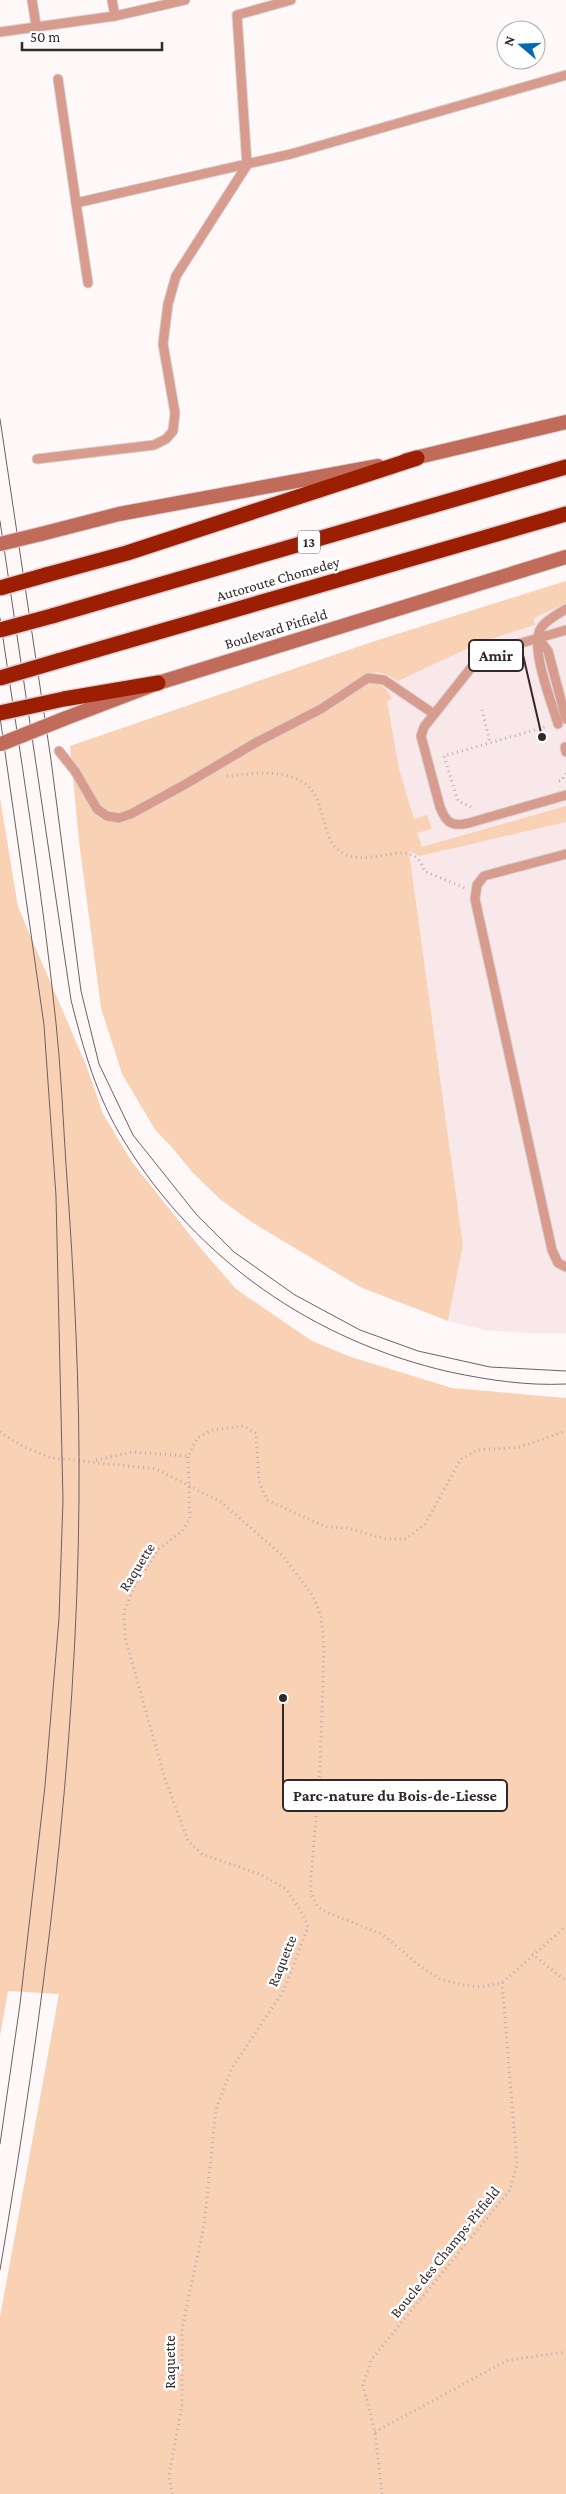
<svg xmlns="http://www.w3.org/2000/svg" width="566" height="2494" font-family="'Crimson Pro',serif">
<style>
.built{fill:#f9e8ea}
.green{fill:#f9d1b5}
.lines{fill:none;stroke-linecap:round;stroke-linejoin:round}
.service-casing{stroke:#dad2d4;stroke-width:11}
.secondary-casing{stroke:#dad2d4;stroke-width:16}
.motorway-casing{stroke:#dad2d4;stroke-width:18}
.path{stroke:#b7aeb0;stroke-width:3;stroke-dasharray:1 4;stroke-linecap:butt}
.service{stroke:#d79c8e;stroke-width:9}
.secondary{stroke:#c16c5a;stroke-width:14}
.motorway{stroke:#9d1f03;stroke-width:15}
.tram{stroke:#6c6163;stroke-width:1}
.secondary-bridge-casing{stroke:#dad2d4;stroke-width:16;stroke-linecap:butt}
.motorway-bridge-casing{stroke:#dad2d4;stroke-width:18;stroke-linecap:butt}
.secondary-bridge{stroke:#c16c5a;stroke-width:14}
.motorway-bridge{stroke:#9d1f03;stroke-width:15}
.labels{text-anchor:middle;stroke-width:5;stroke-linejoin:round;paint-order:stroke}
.shield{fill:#fff;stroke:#706869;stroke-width:1}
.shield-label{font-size:14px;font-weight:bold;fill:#332729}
.street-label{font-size:15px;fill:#332729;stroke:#fff}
.leader{fill:none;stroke:#332729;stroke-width:2}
.callout-dot{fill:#332729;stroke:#fff;stroke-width:2}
.callout{fill:#fff;stroke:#332729;stroke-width:2}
.callout-label{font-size:16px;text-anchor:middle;font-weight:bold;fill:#332729}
</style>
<rect width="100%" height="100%" fill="#fff8f9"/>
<!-- built -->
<path class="built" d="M566,581V1333H526L485,1330L448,1321L463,1245L410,858L369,643Z"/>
<!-- green -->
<g class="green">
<path d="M566,581V603L534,618L535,625L481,642L398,681L386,674L375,672L377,683L386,689L392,699L387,701L399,769L414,819L427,815L432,829L417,833L422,847L566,806V822L420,856L409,851L463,1245L448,1321L360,1287L253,1223L221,1200L193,1173L170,1145L156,1131L122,1074L101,1008L79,841L70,746L369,643Z"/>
<path d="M0,798L18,907L86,1065L103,1114L132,1162L198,1245L236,1289L312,1341L351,1357L452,1388L566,1398V2494H0V2317L59,1994L8,1991L0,2036Z"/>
</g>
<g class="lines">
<defs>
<g id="service">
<path d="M32,0L36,25"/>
<path d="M112,0L115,16"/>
<path d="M0,32L115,16L185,0"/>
<path d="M58,79L76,203L291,154L566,75"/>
<path d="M76,203L88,283"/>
<path d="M37,459L154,445L166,439L173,431L175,413L163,344L168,304L176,276L247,165L237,15L291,0"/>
<path d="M566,630L487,653L478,659L424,727L421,736L440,807C446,823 452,827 469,823L566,795"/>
<path d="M538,638L548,651L566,719"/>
<path d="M558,724C552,703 529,646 541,628C546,620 558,614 566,609"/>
<path d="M565,747L566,752"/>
<path d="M59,751L75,771L97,809L107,816L119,818L131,814L184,785L257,742L321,709L368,678L384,680L434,714"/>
<path d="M566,854L484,876L477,885L475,899L552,1250L558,1263L566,1267"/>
</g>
<g id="secondary">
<path d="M406,460L566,422"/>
<path d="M41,534L119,514L378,466"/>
<path d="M66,718L158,683L566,557"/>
</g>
<g id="motorway">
<path d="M46,575L127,553L417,458"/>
<path d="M52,616L566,467"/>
<path d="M58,661L566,514"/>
<path d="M64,699L158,683"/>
</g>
</defs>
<!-- service casing -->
<use href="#service" class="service-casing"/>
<!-- secondary casing -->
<use href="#secondary" class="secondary-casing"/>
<!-- motorway casing -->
<use href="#motorway" class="motorway-casing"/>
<!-- path -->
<g class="path">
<path d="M482,710L490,743"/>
<path d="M227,776C256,773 303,766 317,799C321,807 322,817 325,825C328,837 332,847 343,853C371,870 414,833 424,871L465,888"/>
<path d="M559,781L562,780L566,773"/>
<path d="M471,807L458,801L444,756L545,727"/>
<path d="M0,1432L24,1447L52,1458L156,1469L221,1502L283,1556L313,1596L321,1616L324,1648L320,1769L311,1877V1893L317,1906L326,1912L382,1934L421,1967L440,1979L462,1985L481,1987L502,1983L566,1926"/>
<path d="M96,1460L132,1452L188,1456L198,1437L213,1430L243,1426L256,1433L259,1481L267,1500L326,1527L348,1528L386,1539H406L425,1524L461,1459L477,1450L520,1447L566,1431"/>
<path d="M532,1954L566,1981"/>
<path d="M375,2432L508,2360L566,2352"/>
<path d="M172,2494L169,2475L182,2405V2328L204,2226L216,2109L232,2068L284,1990L308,1927L302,1913L286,1889L260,1874L202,1854L188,1841L164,1776L125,1637L124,1612L135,1585L159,1549L182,1531L190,1519L188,1456"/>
<path d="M382,2494L375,2432L363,2385L371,2360L510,2190L517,2164L502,1983"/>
</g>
<!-- service -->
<use href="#service" class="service"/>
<!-- secondary -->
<use href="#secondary" class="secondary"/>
<!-- motorway -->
<use href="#motorway" class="motorway"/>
<!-- tram -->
<g class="tram">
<path d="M0,419L51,760L81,991L99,1064L133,1135L196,1214L234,1252L295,1295L360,1330L418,1351L490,1367L566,1371"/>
<path d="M0,521L71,1000C83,1048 97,1098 124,1141C197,1260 314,1341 450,1372C488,1380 527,1386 566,1384"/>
<path d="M0,618C20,753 42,888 56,1023C61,1070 63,1118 66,1165C74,1276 80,1387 79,1498C77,1758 43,2015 0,2270"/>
<path d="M0,717L44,1025L56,1196L63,1500L59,1618L45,1786L20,2004L0,2144"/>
</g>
<defs>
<g id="secondary-bridge">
<path d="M0,544L41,534"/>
<path d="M1,744L66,718"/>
</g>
<g id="motorway-bridge">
<path d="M0,588L46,575"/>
<path d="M0,630L52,616"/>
<path d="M0,678L58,661"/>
<path d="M0,713L64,699"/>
</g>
</defs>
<!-- secondary-bridge casing -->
<use href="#secondary-bridge" class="secondary-bridge-casing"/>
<!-- motorway-bridge casing -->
<use href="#motorway-bridge" class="motorway-bridge-casing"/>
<!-- secondary-bridge -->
<use href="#secondary-bridge" class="secondary-bridge"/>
<!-- motorway-bridge -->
<use href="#motorway-bridge" class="motorway-bridge"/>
</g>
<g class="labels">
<!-- shield labels -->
<rect class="shield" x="298" y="530.5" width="22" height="23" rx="4"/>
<g class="shield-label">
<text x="309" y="547">13</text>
</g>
<!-- street labels -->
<g class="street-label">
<text transform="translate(278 579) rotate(-16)" y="5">Autoroute Chomedey</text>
<text transform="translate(276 629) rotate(-17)" y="5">Boulevard Pitfield</text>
<text transform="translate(137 1567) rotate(-58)" y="5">Raquette</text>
<text transform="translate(282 1961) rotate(-68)" y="5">Raquette</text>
<text transform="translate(445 2252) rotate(-51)" y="5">Boucle des Champs-Pitfield</text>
<text transform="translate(170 2362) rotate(-90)" y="5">Raquette</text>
</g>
</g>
<!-- callouts -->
<path class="leader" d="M542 737L523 655M283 1698L283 1795"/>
<g class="callout-dot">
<circle cx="542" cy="737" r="5"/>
<circle cx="283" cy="1698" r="5"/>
</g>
<g class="callout">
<rect x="469" y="640" width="54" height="31" rx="5"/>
<rect x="283" y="1780" width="224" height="31" rx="5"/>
</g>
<g class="callout-label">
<text x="496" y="661">Amir</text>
<text x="395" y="1801">Parc-nature du Bois-de-Liesse</text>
</g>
<!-- north arrow -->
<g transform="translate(521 45) rotate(289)"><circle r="24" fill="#ffffff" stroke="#ada9a9"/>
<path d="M0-4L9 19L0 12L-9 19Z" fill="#0269b5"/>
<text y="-8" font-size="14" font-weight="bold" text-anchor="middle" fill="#332729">N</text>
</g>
<!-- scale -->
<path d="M22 42v8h140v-8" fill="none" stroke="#332729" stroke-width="2.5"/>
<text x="30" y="42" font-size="15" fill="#332729" stroke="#ffffff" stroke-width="4" paint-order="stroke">50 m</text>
</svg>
